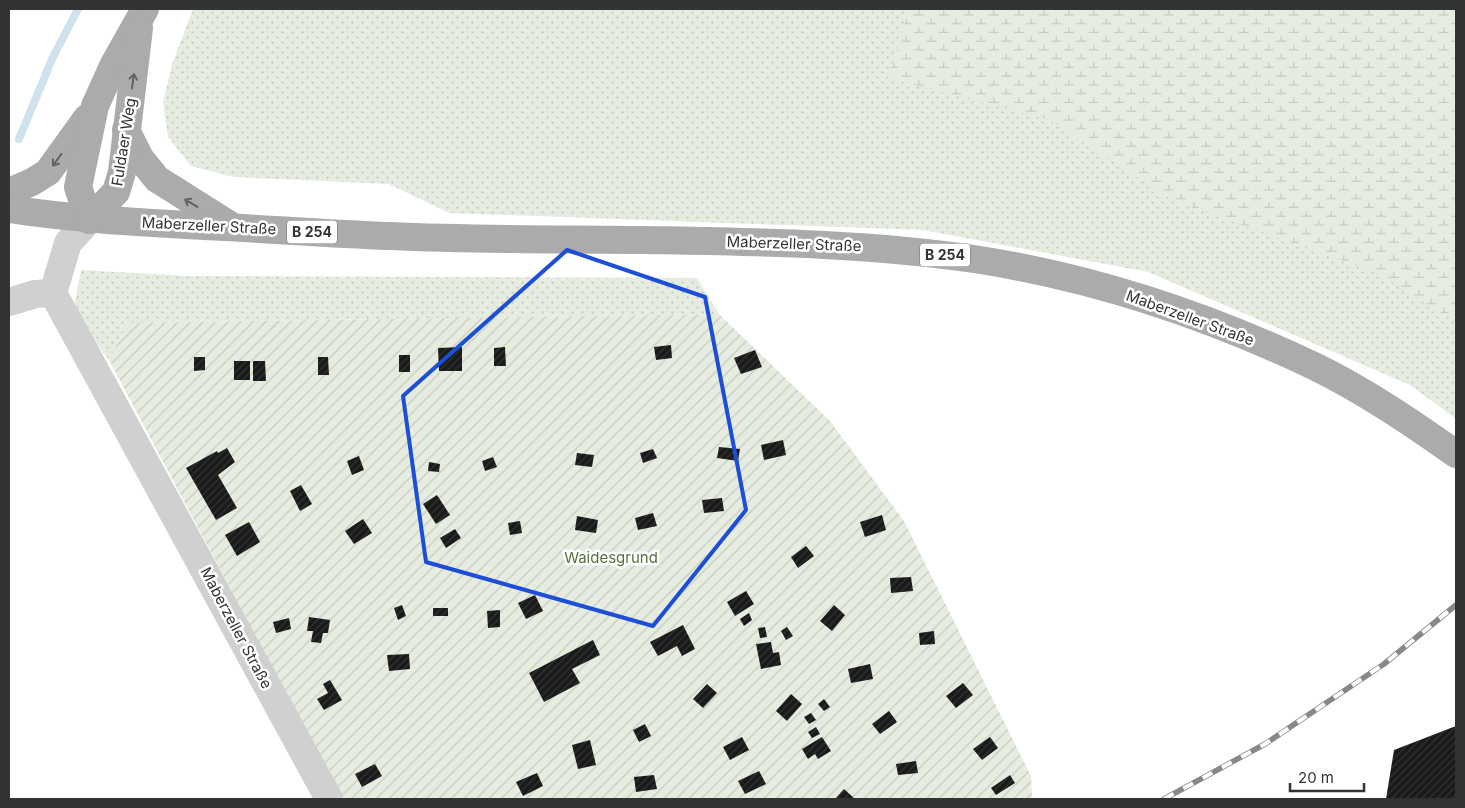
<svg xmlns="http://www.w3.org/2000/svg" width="1465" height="808" font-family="Inter,sans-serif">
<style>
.grass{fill:url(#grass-dots)}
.wetland{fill:url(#wetland-marsh)}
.garden{fill:url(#garden-furrows)}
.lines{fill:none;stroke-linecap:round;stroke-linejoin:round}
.stream{stroke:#cfe2ee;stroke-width:8}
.building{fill:url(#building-hatch)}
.minor{stroke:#d0d0d0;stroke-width:28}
.major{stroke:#ababab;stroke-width:28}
.rail-casing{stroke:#888;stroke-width:5.5}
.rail{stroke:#fff;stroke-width:4;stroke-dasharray:11;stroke-linecap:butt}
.oneway{stroke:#636363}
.marked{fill:none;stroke:#1d4ed8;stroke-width:4;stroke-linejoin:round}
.labels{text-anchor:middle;stroke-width:5;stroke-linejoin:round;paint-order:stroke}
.shield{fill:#fff;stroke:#707070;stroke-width:1}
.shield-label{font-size:14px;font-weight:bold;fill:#333}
.street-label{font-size:15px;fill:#333;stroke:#fff}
.park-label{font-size:15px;fill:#56703f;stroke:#fff}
</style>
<defs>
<pattern id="grass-dots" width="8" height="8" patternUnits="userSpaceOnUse" patternTransform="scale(1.25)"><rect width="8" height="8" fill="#e6ecdf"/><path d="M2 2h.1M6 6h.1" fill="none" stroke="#c6cbc0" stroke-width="1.8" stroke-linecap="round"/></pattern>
<pattern id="wetland-marsh" width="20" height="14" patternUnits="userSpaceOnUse" patternTransform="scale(1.25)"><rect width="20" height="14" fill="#e6ecdf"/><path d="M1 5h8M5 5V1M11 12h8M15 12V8" fill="none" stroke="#c6cbc0"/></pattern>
<pattern id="garden-furrows" width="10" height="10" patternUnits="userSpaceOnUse" patternTransform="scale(1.25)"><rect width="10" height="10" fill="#e6ecdf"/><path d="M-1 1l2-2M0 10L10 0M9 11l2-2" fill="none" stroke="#c6cbc0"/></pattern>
<pattern id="building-hatch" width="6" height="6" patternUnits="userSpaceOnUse" patternTransform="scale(1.25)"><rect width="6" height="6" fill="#1a1a1a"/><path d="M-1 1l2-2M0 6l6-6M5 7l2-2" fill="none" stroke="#333"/></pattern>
</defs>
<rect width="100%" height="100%" fill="#fff"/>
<!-- grass -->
<g class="grass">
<path d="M193,9H1456V419L1410,385L1148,272L923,230L449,213L389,184L233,177L191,166L168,137L163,103L172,64Z"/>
<path d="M81,270L188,276L697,278L719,314L128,323L109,360L73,313Z"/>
</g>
<!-- wetland -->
<path class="wetland" d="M909,9H1456V322L1378,273L1174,201L1049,120L888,78Z"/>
<!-- garden -->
<path class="garden" d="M719,314L830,421L904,521L1031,776L1032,799H342L109,360L128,323Z"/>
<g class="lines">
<!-- stream -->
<path class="stream" d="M19,139L53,57L78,9"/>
</g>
<!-- building -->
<g class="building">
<path d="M671,345L672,358L656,360L654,347Z"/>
<path d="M462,347V371H439L438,348Z"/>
<path d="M505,347L506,366H494V348Z"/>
<path d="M755,350L762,367L741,374L734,358Z"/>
<rect x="399" y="355" width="11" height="17"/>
<path d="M194,357H205V370L194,371Z"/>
<path d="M318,357H328L329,375H318Z"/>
<rect x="234" y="361" width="16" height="19"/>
<path d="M253,361H265L266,381H253Z"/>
<path d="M783,440L786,455L764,460L761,445Z"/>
<path d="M719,447L740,449L738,461L717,458Z"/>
<path d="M227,448L235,462L218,475L237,508L216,520L186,468L217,451L218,453Z"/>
<path d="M653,449L657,458L643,463L640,453Z"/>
<path d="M577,453L594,455L592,467L575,465Z"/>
<path d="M359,456L364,470L352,475L347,461Z"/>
<path d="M493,457L497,467L485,471L482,461Z"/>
<path d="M429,462L440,464L439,472L428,471Z"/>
<path d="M301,485L312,504L300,511L290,491Z"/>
<path d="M437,495L450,515L436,524L423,504Z"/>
<path d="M722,498L724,511L704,513L702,500Z"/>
<path d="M653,513L657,526L638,530L635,518Z"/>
<path d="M882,515L886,530L865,537L860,522Z"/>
<path d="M577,516L598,520L596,533L575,530Z"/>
<path d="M363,519L372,533L354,544L345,531Z"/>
<path d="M520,521L522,533L510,535L508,523Z"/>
<path d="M249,522L260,542L237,556L225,535Z"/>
<path d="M455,529L461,538L446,548L440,538Z"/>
<path d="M806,546L814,556L798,568L791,557Z"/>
<path d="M911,577L913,591L891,593L890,578Z"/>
<path d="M746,591L754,604L735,616L727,602Z"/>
<path d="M535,595L543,611L526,619L518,603Z"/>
<path d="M402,605L406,616L398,620L394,608Z"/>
<path d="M834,605L845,615L832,631L820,621Z"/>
<rect x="433" y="608" width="15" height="8"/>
<path d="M500,610V627L488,628L487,611Z"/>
<path d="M749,613L752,620L744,626L740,619Z"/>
<path d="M309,617L330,620L328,633H323L321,643L311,642L313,631H307Z"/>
<path d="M289,618L291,629L276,633L273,622Z"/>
<path d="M683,625L695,649L682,656L677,646L658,656L650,642Z"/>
<path d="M765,627L767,637L760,638L758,628Z"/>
<path d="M787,627L793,636L786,640L781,631Z"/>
<path d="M934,631L935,644L920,645L919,633Z"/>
<path d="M593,640L600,655L572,669L580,683L544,702L529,673Z"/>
<path d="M771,642L773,653L779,652L781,665L761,669L756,644Z"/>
<path d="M409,654L410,669L389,671L387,655Z"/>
<path d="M870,664L873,679L851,683L848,669Z"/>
<path d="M330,680L342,700L324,710L317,699L328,693L323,684Z"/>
<path d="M963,683L973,695L956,708L946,696Z"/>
<path d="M707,684L717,693L703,708L693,699Z"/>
<path d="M791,694L802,704L787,721L776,711Z"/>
<path d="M824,699L830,707L824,711L818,704Z"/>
<path d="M889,711L897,722L880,734L872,724Z"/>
<path d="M811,713L816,720L809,724L804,717Z"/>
<path d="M645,724L651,736L639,742L633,730Z"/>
<path d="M1456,726V799H1386L1394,750Z"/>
<path d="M816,727L820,734L812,738L808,732Z"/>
<path d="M742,737L749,750L730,760L723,747Z"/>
<path d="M822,737L831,751L818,759L815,754L808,759L802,749Z"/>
<path d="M990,737L998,748L982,760L973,749Z"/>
<path d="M590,740L596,765L578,769L572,745Z"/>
<path d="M916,761L918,773L898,775L896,764Z"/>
<path d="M375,764L382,776L362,787L355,774Z"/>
<path d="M759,771L766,784L745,794L738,781Z"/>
<path d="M537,773L543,786L523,796L516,782Z"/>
<path d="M654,775L657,789L636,792L634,777Z"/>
<path d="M1010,775L1015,783L996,795L991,788Z"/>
<path d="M844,789L855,799H835Z"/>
</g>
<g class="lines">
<!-- minor -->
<g class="minor">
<path d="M89,220L68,243L53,293L329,799"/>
<path d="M9,302L35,294L53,293"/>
</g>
<!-- major -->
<g class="major">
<path d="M126,130L140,158L157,179L230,225"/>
<path d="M9,192L32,182L48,172L87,118"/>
<path d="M9,209C81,220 153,223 225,227C280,230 335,234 390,236C475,240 560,239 645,240C755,242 865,243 974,259C1091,277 1209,316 1316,367C1365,391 1412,423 1456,454"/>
<path d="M89,220L78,187L95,106L114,64L145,9"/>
<path d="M89,220L116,192L122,172L139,28"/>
</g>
<defs>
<path id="rail" d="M1164,799L1265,744L1384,664L1456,605"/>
</defs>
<!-- rail casing -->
<use href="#rail" class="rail-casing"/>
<!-- rail -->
<use href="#rail" class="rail"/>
</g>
<!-- one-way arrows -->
<defs><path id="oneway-shaft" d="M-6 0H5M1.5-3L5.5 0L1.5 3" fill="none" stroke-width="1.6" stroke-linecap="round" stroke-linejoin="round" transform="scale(1.25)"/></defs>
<g class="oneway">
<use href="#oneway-shaft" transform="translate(133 81) rotate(-82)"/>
<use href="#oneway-shaft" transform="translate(57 160) rotate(126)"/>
<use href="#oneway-shaft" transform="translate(191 203) rotate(-149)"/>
</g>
<!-- marked area -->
<path class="marked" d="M567,250L705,297L746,510L653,626L426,562L403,396Z"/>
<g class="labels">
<!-- shield labels -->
<g class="shield">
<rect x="287" y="220.5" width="50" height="23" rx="4"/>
<rect x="920" y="243.5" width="50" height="23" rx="4"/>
</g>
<g class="shield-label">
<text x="312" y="237">B 254</text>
<text x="945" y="260">B 254</text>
</g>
<!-- street labels -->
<g class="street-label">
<text transform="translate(124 142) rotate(-81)" y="5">Fuldaer Weg</text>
<text transform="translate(209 226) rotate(3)" y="5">Maberzeller Straße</text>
<text transform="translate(794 244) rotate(2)" y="5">Maberzeller Straße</text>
<text transform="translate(1190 318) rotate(20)" y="5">Maberzeller Straße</text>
<text transform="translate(236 628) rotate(62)" y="5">Maberzeller Straße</text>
</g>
<!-- park labels -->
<g class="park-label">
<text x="611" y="563">Waidesgrund</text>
</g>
</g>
<!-- border -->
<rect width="1465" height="808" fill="none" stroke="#333333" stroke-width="20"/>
<!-- scale -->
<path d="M1290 783v8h74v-8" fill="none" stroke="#333333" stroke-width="2.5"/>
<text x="1298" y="783" font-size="15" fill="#333333" stroke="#ffffff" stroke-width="4" paint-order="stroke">20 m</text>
</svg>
